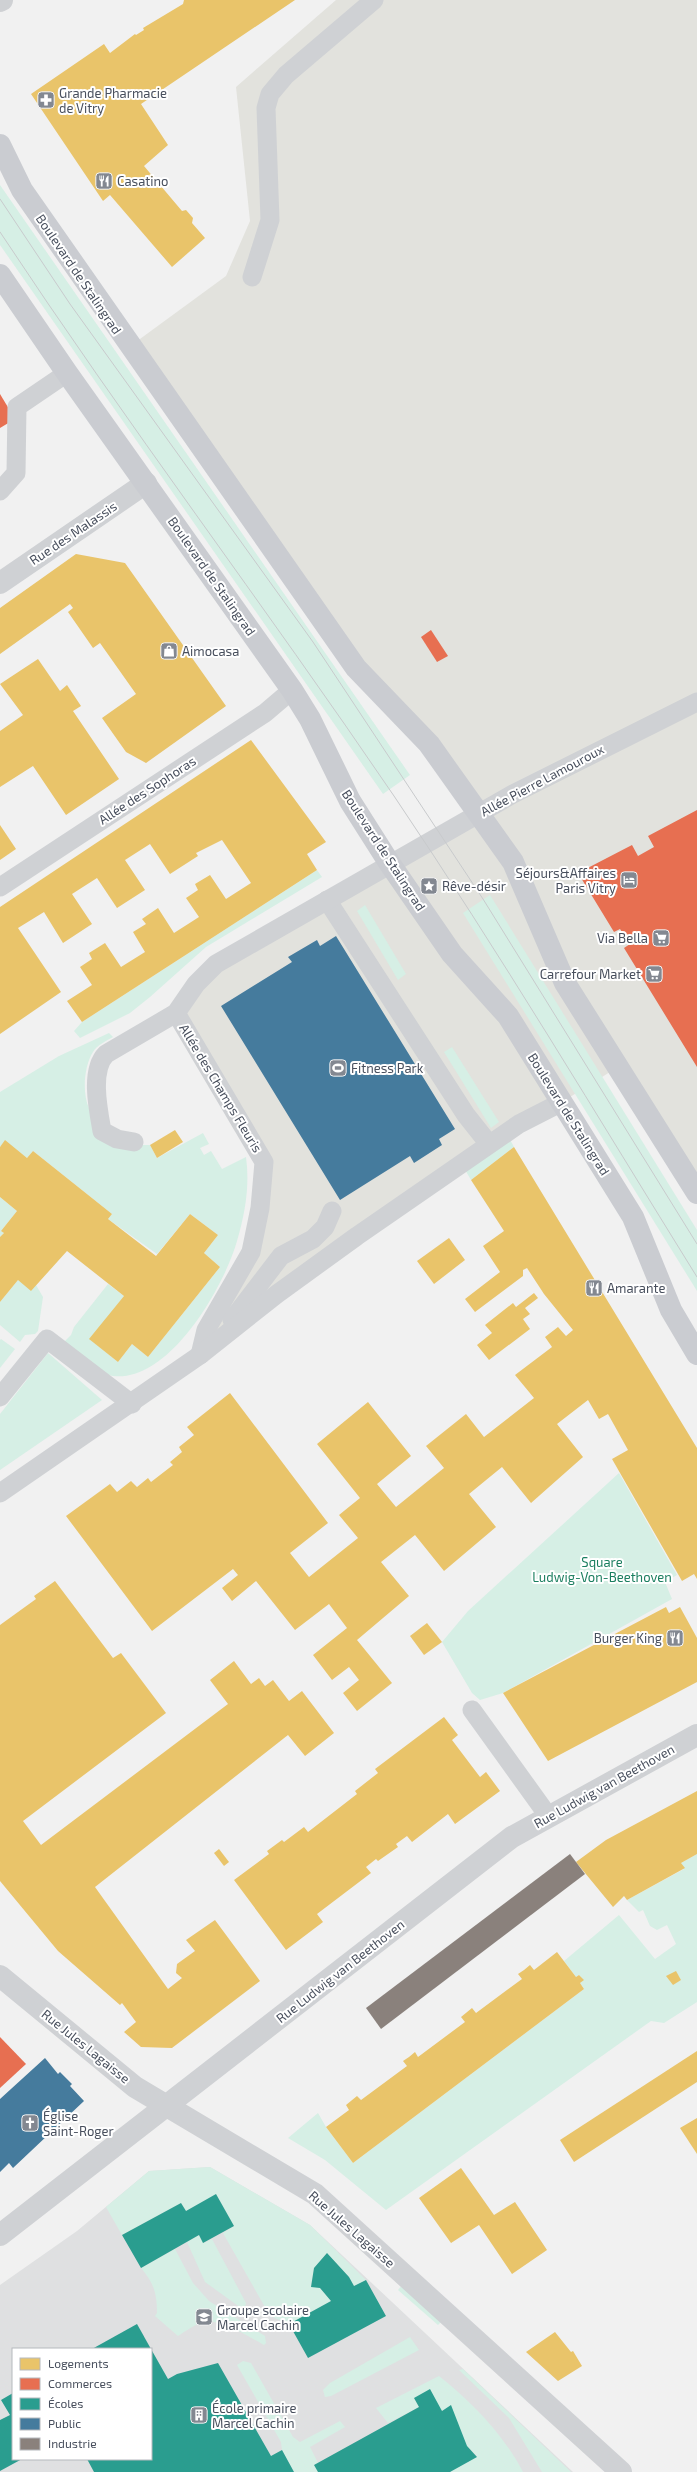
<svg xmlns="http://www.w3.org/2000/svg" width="697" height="2472" font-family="'Exo 2',sans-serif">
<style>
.commercial{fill:#e2e2dd}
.education{fill:#dfe0e1;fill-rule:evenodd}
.green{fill:#d6efe5}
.homes{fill:#e9c46a}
.shops{fill:#e76f51}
.schools{fill:#2a9d8f}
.public{fill:#457b9d}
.industry{fill:#8a817c}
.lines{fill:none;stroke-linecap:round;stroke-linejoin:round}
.service{stroke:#cfd1d4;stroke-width:19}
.minor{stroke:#cfd1d4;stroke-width:22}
.tertiary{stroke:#cfd1d4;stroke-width:22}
.primary{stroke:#caccd1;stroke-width:22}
.tram{stroke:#c8cacc;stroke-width:1}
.labels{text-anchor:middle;stroke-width:4;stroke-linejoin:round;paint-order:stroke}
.poi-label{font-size:13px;fill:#484f5d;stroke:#fff;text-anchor:start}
.street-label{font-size:13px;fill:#484f5d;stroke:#fff}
.park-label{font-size:13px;fill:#1a7e5f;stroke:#fff}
</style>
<rect width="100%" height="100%" fill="#f1f1f1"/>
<!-- commercial -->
<path class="commercial" d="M336,0H697V1193L618,1067L562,1102L200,1355L251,1252L264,1162L176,1013L196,984L478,814L356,668L129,347L226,276L250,221L236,87Z"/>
<!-- education -->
<path class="education" d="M210,2167L310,2225L573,2472H0V2285L77,2231L149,2171ZM13,2349H151V2459H13Z"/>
<!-- green -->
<g class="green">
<path d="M0,185L410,775L383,794L0,245Z"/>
<path d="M317,870L322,877L206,947L150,997L130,1013L80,1038L74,1031L82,1022Z"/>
<path d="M490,895L697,1230V1291L463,913Z"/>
<path d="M365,905L406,974L398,980L357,911Z"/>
<path d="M109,1033L113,1037C106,1041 97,1045 93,1052C84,1066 82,1093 89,1108C94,1121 107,1134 116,1145H150L157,1158L203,1133L209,1144L200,1148L204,1155L211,1151L222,1169L246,1157C250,1186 245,1214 237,1241C224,1287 169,1383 113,1376C101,1375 74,1351 63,1343L71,1335L74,1327L108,1284L124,1296L91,1340L118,1362L132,1344L148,1357L220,1267L204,1253L218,1235L190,1214L157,1254L108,1219L112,1214L33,1151L27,1158L5,1141L0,1147V1092L59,1056Z"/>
<path d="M452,1047L499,1122L491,1128L444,1052Z"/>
<path d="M508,1136L514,1147L471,1180L464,1168Z"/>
<path d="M0,1197L17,1211L1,1231L4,1233L0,1237Z"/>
<path d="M18,1280L36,1285L43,1297L38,1331L35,1334L25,1335L20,1342L0,1325V1302Z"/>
<path d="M1,1339L15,1349L0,1368V1340Z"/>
<path d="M48,1353L102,1400L0,1470V1414Z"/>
<path d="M619,1473L677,1575L665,1582L672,1599L503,1693L480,1700L472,1693L442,1642L468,1611Z"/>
<path d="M697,1854V2002L664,2023L651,2021L386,2210L325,2160L288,2138L318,2113L326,2127L353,2163L584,1989L580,1983L583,1980L579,1975L576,1977L564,1961L619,1915L655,1959L676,1944L667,1925L657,1930L650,1926L643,1910L639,1912L627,1900L684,1869L681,1863Z"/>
<path d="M210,2167L310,2225L366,2280L354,2286L349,2277L327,2253L314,2268L311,2286L320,2288L331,2301L289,2324L270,2316L223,2233L234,2226L216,2194L186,2211L181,2203L122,2235L106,2207L149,2171Z"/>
<path d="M199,2235L204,2243L212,2239L246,2303L245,2307L241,2308L205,2282L187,2242Z"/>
<path d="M175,2249L193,2283L209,2301L265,2336L266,2343L264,2345C250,2337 221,2319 206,2322C196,2323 186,2331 178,2336L155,2316L157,2313C157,2294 154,2283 141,2268Z"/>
<path d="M404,2283L443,2320L438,2325L398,2290Z"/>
<path d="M410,2337L419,2350L331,2396L325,2397L323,2390L330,2383Z"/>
<path d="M243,2361L251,2363L293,2437L300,2442L340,2421L345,2427L310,2447L318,2463L314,2465L318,2472H294L282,2450L281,2442L237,2365Z"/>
<path d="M463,2369L571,2472H542L509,2418L459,2370Z"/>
<path d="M439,2376C472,2402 503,2434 523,2472H450L477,2456L467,2446L450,2406L442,2411L414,2398L419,2407L388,2423L376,2408Z"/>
</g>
<!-- homes -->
<g class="homes">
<path d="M184,0H295L141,104L168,145L144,166L182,211L186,210L193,218L192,223L205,238L172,267L110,195L103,201L31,94L104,44L110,53L135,34L136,35L144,30L143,28L183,4Z"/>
<path d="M76,554L125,563L226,706L146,763L126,752L102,718L136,694L100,643L93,648L68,612L73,608L70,604L0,654V608Z"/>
<path d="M38,659L60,691L67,685L81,706L73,711L119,779L66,815L33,766L0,787V731L23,715L0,684Z"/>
<path d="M251,740L326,842L307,854L317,870L82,1022L67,1001L92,985L80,967L92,959L89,953L105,943L121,967L145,952L133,932L146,924L142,919L158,908L174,933L199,917L186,898L198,890L195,884L210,875L226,899L251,883L222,840L196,853L198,856L170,874L150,844L125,860L145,890L117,908L97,878L72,894L92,924L63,943L44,912L18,928L61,992L0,1034V907Z"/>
<path d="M0,825L16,849L0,860Z"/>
<path d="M175,1130L183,1142L157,1158L150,1145Z"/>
<path d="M5,1140L27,1158L33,1151L112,1214L108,1219L156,1256L190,1214L218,1235L204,1253L220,1267L148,1357L132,1344L118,1362L89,1339L124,1296L67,1251L31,1291L18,1280L0,1302V1237L4,1233L1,1231L17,1211L0,1197V1147Z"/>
<path d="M514,1147L697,1448V1579L694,1574L682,1581L612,1459L628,1450L608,1414L599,1419L588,1400L557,1424L583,1457L531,1503L502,1467L469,1494L496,1527L444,1571L415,1535L381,1562L409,1596L357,1640L392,1683L357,1711L343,1693L359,1680L349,1667L332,1680L313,1655L347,1628L329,1604L295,1630L256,1581L232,1601L222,1588L238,1575L233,1569L152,1631L66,1516L110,1484L117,1492L131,1481L137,1487L148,1478L151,1482L173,1465L170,1462L182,1452L179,1447L194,1435L187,1427L230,1393L328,1523L290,1553L309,1577L358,1538L339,1515L360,1498L317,1444L368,1402L411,1456L377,1484L396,1507L444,1468L426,1446L466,1414L484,1437L534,1398L515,1375L552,1347L545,1337L558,1327L566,1336L573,1330L544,1294L527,1268L523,1270V1276L475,1312L465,1299L500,1272L483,1246L504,1231L471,1180Z"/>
<path d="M449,1238L465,1260L434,1284L417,1261Z"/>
<path d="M534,1293L538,1298L525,1308L530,1314L523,1319L530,1329L489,1360L477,1345L492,1333L485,1325L513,1303L516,1307Z"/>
<path d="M55,1581L113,1658L121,1653L166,1713L23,1821L41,1845L228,1704L210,1680L234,1661L251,1684L259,1678L265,1686L273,1680L289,1701L302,1691L334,1733L305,1756L288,1735L95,1887L168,1989L182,1978L176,1973L177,1964L195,1951L186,1940L215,1920L260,1981L172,2048L141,2047L124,2032L136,2022L122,2003L120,2005L58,1951L0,1881V1625L36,1599L34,1596Z"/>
<path d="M666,1607L669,1613L680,1607L697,1638V1682L548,1761L503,1693Z"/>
<path d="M427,1623L442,1642L424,1655L410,1636Z"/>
<path d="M444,1717L458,1735L452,1740L480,1777L486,1772L500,1791L455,1824L448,1814L412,1842L407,1836L396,1844L398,1847L378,1861L376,1859L366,1867L371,1873L317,1914L323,1922L286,1950L234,1880L269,1854L267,1851L282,1840L284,1842L304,1827L308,1832L357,1794L355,1791L378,1773L375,1769Z"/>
<path d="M697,1791V1854L681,1863L685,1868L627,1900L624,1896L613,1907L576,1862L606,1840Z"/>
<path d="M219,1849L229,1862L224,1866L214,1853Z"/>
<path d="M557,1952L576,1977L579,1975L584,1980L580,1983L584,1989L353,2163L326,2127L349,2110L346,2105L357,2096L361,2100L407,2066L403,2061L409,2057L415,2052L418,2057L465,2022L461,2017L472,2008L476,2013L522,1979L518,1974L524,1970L530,1965L534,1970Z"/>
<path d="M676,1971L681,1980L673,1985L666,1976Z"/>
<path d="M697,2051V2082L574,2162L560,2140Z"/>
<path d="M697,2118V2154L680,2128Z"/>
<path d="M461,2168L494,2215L515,2202L547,2250L512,2274L479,2225L451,2243L419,2198Z"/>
<path d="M555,2332L571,2352L573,2351L582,2366L558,2381L526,2352Z"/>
</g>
<!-- shops -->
<g class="shops">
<path d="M0,394L15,419L0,428Z"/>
<path d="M431,630L448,656L437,662L421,637Z"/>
<path d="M697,810V1067L624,948L630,944L620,929L614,932L578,873L632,845L638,856L654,847L648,836Z"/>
<path d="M0,2037L26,2064L0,2088Z"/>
</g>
<!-- schools -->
<g class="schools">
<path d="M216,2194L234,2226L203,2243L199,2235L141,2268L122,2235L181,2203L186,2211Z"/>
<path d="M327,2253L349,2277L354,2286L366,2280L386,2316L308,2358L289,2324L331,2301L320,2288L311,2287L314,2268Z"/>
<path d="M137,2324L151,2349H92Z"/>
<path d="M151,2349L168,2379L177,2374L218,2363L271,2456L282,2450L294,2472H94L87,2459H151Z"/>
<path d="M430,2389L442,2411L451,2405L467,2446L477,2457L450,2472H318L314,2465L419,2407L414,2398Z"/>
<path d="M13,2393V2459H22L0,2471V2420L10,2415L1,2400Z"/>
</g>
<!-- public -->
<g class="public">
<path d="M336,936L455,1129L439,1139L442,1145L414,1163L410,1156L340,1200L221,1006L292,962L288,957L317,940L320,946Z"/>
<path d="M45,2058L58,2074L60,2072L72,2084L70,2086L84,2101L13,2168L9,2163L0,2172V2099Z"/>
</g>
<!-- industry -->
<path class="industry" d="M570,1854L585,1874L381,2029L366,2008Z"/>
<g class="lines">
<!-- service -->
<g class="service">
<path d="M252,277L270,220L266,108L270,94L286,75L374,0"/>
<path d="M0,491L16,473L17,407L67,373"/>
<path d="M0,887L265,713L292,690"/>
<path d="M327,900L466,1115L489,1144"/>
<path d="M176,1013L264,1162L260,1208L251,1252L206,1330L200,1355"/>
<path d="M134,1142L117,1139L102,1131C98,1109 90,1070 106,1054L176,1013L196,984L216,964L513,794L697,702"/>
<path d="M232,1320L281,1256L313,1239L325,1227L332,1211"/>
<path d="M0,1397L47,1339L132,1404"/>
<path d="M0,1493L200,1355L277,1294L357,1236L519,1124L562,1102"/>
<path d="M472,1710L549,1817"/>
</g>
<!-- minor -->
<g class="minor">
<path d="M0,583L146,483"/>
<path d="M0,1976L135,2087L315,2194L621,2472"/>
<path d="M0,2235L512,1837L697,1735"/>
</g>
<!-- tertiary -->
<path class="tertiary" d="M0,1L2,0"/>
<!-- primary -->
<g class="primary">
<path d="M0,145L22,190L356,668L429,744L513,862L565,983L697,1193"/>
<path d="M0,275L67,373L292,690L310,719L350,801L390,864L452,954L508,1016L633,1217L671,1310L697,1354"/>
</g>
<!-- tram -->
<g class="tram">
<path d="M0,199L70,304L313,642L483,899L697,1244"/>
<path d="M0,232C126,423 265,606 394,796C500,953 597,1116 697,1277"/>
</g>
</g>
<!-- icons -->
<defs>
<symbol id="pharmacy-square" viewBox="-11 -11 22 22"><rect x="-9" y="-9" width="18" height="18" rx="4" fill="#838891" stroke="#fff"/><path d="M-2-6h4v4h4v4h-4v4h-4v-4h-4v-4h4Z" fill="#fff"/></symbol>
<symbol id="restaurant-square" viewBox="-11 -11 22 22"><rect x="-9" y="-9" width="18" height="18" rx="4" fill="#838891" stroke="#fff"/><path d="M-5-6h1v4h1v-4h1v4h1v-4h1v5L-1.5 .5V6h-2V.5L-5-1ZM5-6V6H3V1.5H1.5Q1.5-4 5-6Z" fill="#fff"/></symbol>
<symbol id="shop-square" viewBox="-11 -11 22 22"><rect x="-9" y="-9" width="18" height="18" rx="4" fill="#838891" stroke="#fff"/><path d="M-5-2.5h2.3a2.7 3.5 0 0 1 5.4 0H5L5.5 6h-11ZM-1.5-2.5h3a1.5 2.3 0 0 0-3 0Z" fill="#fff"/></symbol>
<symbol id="hotel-square" viewBox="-11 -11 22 22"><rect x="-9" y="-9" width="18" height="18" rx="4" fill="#838891" stroke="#fff"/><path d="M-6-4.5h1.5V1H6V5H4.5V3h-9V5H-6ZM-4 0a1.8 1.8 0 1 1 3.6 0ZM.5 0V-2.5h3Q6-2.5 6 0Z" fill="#fff"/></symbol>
<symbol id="sight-square" viewBox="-11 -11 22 22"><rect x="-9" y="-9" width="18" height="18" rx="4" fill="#838891" stroke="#fff"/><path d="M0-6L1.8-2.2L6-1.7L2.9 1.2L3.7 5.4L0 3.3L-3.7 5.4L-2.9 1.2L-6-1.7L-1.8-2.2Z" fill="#fff"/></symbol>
<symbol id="supermarket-square" viewBox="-11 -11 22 22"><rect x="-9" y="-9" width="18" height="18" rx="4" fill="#838891" stroke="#fff"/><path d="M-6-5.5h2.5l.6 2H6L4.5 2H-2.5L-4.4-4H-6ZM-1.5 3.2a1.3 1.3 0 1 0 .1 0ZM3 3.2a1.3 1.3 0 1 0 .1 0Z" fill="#fff"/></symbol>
<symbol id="stadium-square" viewBox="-11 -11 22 22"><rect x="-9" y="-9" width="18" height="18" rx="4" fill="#838891" stroke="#fff"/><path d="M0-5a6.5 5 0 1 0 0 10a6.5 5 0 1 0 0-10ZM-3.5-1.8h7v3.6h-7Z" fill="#fff"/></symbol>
<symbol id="church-square" viewBox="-11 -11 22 22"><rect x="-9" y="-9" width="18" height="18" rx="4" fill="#838891" stroke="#fff"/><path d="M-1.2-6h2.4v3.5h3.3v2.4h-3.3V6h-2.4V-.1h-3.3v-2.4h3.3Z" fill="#fff"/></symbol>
<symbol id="school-square" viewBox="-11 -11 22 22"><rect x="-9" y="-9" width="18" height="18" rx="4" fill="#838891" stroke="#fff"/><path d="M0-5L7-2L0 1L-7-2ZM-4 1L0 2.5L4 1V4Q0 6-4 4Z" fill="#fff"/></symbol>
<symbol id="building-square" viewBox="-11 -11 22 22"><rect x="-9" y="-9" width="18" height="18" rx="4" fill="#838891" stroke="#fff"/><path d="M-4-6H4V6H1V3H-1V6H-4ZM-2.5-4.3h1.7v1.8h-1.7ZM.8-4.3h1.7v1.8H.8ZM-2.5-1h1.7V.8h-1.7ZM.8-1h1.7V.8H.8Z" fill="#fff"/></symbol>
</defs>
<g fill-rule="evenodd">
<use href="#pharmacy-square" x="36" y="90" width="20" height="20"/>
<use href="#restaurant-square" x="94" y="171" width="20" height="20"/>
<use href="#shop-square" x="159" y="641" width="20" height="20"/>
<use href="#hotel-square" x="619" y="870" width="20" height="20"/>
<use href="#sight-square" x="419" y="876" width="20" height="20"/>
<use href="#supermarket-square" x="651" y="928" width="20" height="20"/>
<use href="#supermarket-square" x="644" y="964" width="20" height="20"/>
<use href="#stadium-square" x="328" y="1058" width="20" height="20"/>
<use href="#restaurant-square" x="584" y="1278" width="20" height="20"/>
<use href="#restaurant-square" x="665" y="1628" width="20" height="20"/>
<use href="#church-square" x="20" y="2113" width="20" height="20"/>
<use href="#school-square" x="194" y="2307" width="20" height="20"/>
<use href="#building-square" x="189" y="2405" width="20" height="20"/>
</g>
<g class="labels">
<!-- poi labels -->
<g class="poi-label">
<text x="59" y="98">Grande Pharmacie<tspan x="59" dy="15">de Vitry</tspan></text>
<text x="117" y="186">Casatino</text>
<text x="182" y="656">Aimocasa</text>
<text x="616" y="878" text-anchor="end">Séjours&amp;Affaires<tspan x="616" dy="15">Paris Vitry</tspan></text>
<text x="442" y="891">Rêve-désir</text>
<text x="648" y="943" text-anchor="end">Via Bella</text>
<text x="641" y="979" text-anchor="end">Carrefour Market</text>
<text x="351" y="1073">Fitness Park</text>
<text x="607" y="1293">Amarante</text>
<text x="662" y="1643" text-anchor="end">Burger King</text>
<text x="43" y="2121">Église<tspan x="43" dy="15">Saint-Roger</tspan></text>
<text x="217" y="2315">Groupe scolaire<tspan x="217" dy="15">Marcel Cachin</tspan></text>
<text x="212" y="2413">École primaire<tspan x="212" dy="15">Marcel Cachin</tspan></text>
</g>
<!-- street labels -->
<g class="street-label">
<text transform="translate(79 274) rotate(56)" y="5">Boulevard de Stalingrad</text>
<text transform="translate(73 533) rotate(-34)" y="5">Rue des Malassis</text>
<text transform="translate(212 576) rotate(55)" y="5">Boulevard de Stalingrad</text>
<text transform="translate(542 780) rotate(-28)" y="5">Allée Pierre Lamouroux</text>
<text transform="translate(147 790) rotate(-33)" y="5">Allée des Sophoras</text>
<text transform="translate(384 850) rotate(57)" y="5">Boulevard de Stalingrad</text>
<text transform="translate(221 1088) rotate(59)" y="5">Allée des Champs Fleuris</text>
<text transform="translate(569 1114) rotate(58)" y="5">Boulevard de Stalingrad</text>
<text transform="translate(604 1786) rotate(-29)" y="5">Rue Ludwig van Beethoven</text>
<text transform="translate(340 1971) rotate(-38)" y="5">Rue Ludwig van Beethoven</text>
<text transform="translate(86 2046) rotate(39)" y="5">Rue Jules Lagaisse</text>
<text transform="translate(352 2229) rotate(41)" y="5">Rue Jules Lagaisse</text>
</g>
<!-- park labels -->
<g class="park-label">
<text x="602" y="1567">Square<tspan x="602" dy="15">Ludwig-Von-Beethoven</tspan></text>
</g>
</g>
<!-- legend -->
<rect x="12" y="2348" width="140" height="112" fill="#ffffff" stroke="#b6b9be"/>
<rect x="20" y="2358" width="20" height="12" fill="#e9c46a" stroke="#b6b9be"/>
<text x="48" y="2368" font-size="12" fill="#484f5d">Logements</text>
<rect x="20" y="2378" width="20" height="12" fill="#e76f51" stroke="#b6b9be"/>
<text x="48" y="2388" font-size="12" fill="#484f5d">Commerces</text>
<rect x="20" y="2398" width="20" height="12" fill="#2a9d8f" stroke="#b6b9be"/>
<text x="48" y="2408" font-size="12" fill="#484f5d">Écoles</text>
<rect x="20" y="2418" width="20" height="12" fill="#457b9d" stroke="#b6b9be"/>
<text x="48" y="2428" font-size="12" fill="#484f5d">Public</text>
<rect x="20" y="2438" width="20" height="12" fill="#8a817c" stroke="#b6b9be"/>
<text x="48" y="2448" font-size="12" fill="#484f5d">Industrie</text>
</svg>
